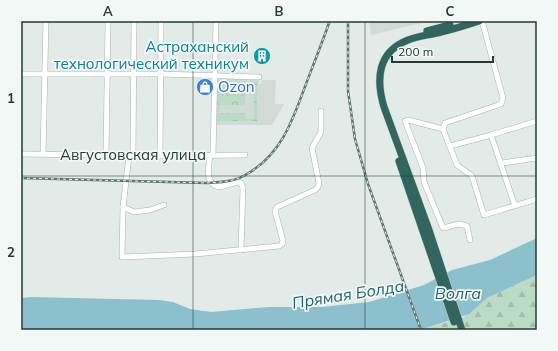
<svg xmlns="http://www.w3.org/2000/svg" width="558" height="351" font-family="Mulish,sans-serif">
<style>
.built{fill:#d0dbd6}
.forest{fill:url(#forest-firs)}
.park{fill:url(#park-crowns);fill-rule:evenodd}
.water{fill:#8dc0cd}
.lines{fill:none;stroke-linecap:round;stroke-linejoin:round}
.minor-casing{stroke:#a5b3ae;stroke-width:6}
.highway-casing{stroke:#c1c8c6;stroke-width:8}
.minor{stroke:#fff;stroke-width:5}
.highway{stroke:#31655d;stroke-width:7}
.rail-casing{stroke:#5d7671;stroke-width:2.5}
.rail{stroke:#f2f8f5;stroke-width:1;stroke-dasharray:3;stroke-linecap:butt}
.grid{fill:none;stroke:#233b35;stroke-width:1;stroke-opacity:0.55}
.labels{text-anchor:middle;stroke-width:3.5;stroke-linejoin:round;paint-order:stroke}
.culture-label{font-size:15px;fill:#0d838f;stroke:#f2f8f5;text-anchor:end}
.shop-label{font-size:15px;fill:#366cbe;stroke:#f2f8f5;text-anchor:start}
.street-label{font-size:15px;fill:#233b35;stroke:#f2f8f5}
.water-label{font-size:16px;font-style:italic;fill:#216273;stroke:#f2f8f5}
.neatline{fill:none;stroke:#233b35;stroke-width:1.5}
.grid-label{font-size:13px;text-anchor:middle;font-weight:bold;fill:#233b35}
</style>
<defs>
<pattern id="forest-firs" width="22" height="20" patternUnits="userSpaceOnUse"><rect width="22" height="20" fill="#bcdbc6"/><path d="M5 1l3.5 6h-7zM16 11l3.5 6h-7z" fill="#a1bdab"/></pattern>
<pattern id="park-crowns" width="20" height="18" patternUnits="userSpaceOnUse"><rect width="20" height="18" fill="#bcdbc6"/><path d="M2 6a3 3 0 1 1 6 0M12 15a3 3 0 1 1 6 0" fill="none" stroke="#a1bdab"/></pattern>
</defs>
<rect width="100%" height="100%" fill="#e2ebe7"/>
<!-- built -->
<g class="built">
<path d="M369,21H430L371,35Z"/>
<path d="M216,79H257L259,80V84H261L262,80H276L275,104H284L272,125H216Z"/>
</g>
<!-- forest -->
<path class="forest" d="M537,275V330L519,328L510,330H420L464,317L487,298Z"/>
<!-- park -->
<path class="park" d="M257,81V121H216L218,82ZM254,83V119H246V113H219L220,105H245V84Z"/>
<!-- water -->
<path class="water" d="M537,238V275L487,298L469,314L420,330H21V298L31,297L159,300L173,302L190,309L211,312L269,307H322L369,302L424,285L452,270L490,260Z"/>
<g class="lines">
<defs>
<g id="minor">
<path d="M482,21L503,98L501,104L445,123L443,129L457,165L472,176L484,215L537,199"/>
<path d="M21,74H161L259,77"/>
<path d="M443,129L408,120L405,121L423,168L424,182L443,228L459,224L467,226L470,240"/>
<path d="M491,135L515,206"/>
<path d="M450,146L491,135L537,121"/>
<path d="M21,154L160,156L245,155"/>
<path d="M43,154L46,21"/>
<path d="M106,155L108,21"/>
<path d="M210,155C209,166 204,184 219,187L238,182L241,183L243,188L241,250"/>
<path d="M213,155L216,21"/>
<path d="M129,156L123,207L122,257L195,254L279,246L282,244L283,241L275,211L277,207L315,190L318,187L319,183L312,148L321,132V111"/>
<path d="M133,156L134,21"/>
<path d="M160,156L161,21"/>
<path d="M502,163L537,158"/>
<path d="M123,207L134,212L150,210L164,205"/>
</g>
<g id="highway">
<path d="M427,31L450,25"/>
<path d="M399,161L454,322"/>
<path d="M462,330L429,230L384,107C376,80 377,52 408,40C418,36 430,35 441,32C454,29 466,25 479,21"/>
</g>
</defs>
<!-- minor casing -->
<use href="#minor" class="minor-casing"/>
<!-- highway casing -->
<use href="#highway" class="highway-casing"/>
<!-- minor -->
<use href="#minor" class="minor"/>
<!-- highway -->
<use href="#highway" class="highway"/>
<defs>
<g id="rail">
<path d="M348,21V91L355,139L368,184L421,330"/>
<path d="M21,178L206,183C220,182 235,182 247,174C282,154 293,119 306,84C314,63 322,43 329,23"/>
</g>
</defs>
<!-- rail casing -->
<use href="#rail" class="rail-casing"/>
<!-- rail -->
<use href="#rail" class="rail"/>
</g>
<!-- grid -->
<path class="grid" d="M193,21V330M365,21V330M21,176H537"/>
<!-- icons -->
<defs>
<symbol id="building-disc" viewBox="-11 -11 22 22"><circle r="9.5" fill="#0f9aa8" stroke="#f2f8f5"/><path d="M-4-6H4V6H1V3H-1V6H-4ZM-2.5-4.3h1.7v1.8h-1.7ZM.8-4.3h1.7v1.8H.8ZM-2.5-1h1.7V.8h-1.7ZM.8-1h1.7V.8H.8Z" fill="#fff"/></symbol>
<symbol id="shop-disc" viewBox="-11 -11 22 22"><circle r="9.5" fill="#3f7fe0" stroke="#f2f8f5"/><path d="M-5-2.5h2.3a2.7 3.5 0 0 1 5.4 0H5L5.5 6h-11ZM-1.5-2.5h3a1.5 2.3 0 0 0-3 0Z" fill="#fff"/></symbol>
</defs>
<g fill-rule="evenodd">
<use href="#building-disc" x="252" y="46" width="20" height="20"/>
<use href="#shop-disc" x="195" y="77" width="20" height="20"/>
</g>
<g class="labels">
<!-- culture labels -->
<g class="culture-label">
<text x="249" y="52">Астраханский<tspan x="249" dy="17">технологический техникум</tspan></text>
</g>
<!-- shop labels -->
<g class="shop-label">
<text x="218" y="92">Ozon</text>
</g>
<!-- street labels -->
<g class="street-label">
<text x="133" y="160">Августовская улица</text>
</g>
<!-- water labels -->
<g class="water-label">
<text x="458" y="299">Волга</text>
<text transform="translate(348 294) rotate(-9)" y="6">Прямая Болда</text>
</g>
</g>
<!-- border -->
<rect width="558" height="351" fill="none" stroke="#f2f8f5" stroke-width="44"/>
<!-- scale -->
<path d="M392 56v6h101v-6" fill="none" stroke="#233b35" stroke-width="2"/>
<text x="398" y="56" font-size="12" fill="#233b35" stroke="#f2f8f5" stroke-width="3" paint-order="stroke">200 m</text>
<rect x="22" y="22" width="514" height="307" class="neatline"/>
<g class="grid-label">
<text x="108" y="16">A</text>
<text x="279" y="16">B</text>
<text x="450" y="16">C</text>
<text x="11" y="103">1</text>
<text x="11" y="257">2</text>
</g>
</svg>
